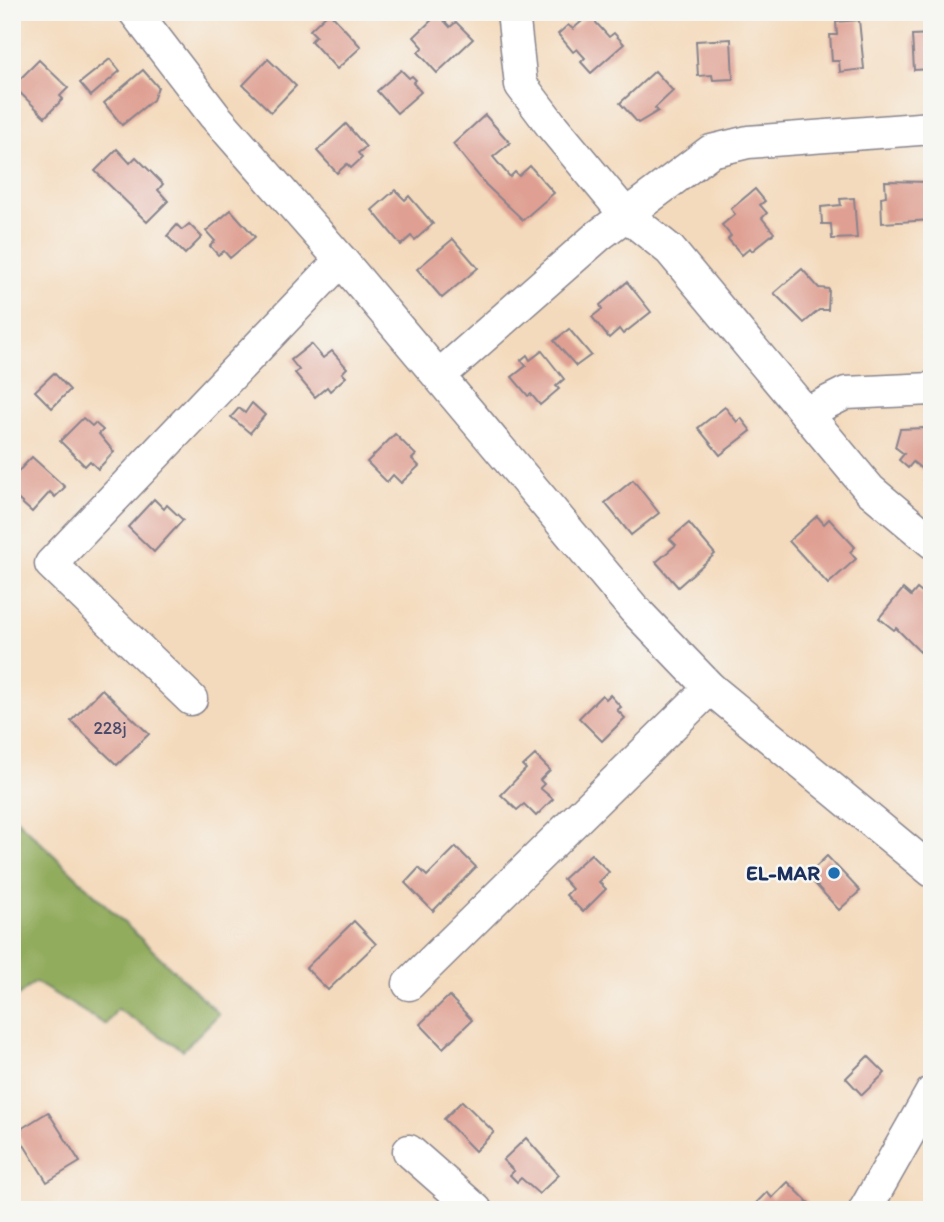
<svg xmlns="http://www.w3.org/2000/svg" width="944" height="1222" font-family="Itim,sans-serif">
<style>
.forest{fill:#92ac5d;stroke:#566e5e;stroke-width:2}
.building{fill:#dfa093}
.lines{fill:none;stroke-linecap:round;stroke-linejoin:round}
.minor-casing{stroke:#88848d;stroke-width:35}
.minor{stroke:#fff;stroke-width:32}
.poi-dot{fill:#1f6fb2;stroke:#f6f6f2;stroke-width:2.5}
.labels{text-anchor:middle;stroke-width:5;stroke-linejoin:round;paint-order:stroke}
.number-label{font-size:18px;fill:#4c4b6b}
.poi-label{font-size:21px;font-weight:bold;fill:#1b2f5e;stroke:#f6f6f2;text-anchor:end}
</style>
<rect width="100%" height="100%" fill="#f6f6f2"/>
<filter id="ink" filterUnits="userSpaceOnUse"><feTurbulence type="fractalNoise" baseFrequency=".0143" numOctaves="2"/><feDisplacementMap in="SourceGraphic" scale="14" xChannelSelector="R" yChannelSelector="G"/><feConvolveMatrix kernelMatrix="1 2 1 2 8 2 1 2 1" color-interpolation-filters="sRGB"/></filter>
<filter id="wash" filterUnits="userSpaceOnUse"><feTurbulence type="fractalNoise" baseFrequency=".00686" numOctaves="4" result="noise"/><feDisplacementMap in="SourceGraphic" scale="28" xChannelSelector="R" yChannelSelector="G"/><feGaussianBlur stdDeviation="1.57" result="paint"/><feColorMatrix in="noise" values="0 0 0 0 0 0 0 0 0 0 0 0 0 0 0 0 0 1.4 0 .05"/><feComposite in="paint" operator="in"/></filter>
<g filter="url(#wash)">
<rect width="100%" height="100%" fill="#f4dabc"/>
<!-- forest -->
<path class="forest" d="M12,815L219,1014L183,1050L117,1009L106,1025L35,982L12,1001Z"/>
<g id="blocks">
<!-- building -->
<g class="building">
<path d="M329,12L361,47L337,69L311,41L316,36L310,30Z"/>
<path d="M438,14L450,27L456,22L473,39L437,73L418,52L423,47L414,37Z"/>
<path d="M589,15L609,37L614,33L624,44L591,73L581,62L585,58L577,49L573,52L558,34L568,25L573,29Z"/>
<path d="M859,20L864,69L840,72L839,61H832L830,35H837L836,22Z"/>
<path d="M932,34V69L914,70L912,35Z"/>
<path d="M731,39L733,79L713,80L712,75L698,76L696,41Z"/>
<path d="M110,59L120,71L91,96L80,83Z"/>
<path d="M268,59L296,86L271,112L243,85Z"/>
<path d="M39,60L68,88L60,96L63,99L45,117L13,86Z"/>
<path d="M143,70L158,87L153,100L122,125L104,103Z"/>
<path d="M401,70L409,78L412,76L416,80L413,83L421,92L397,113L377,91Z"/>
<path d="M655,71L673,91L655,108L658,111L638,123L620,103Z"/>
<path d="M485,115L510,143L493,157L510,177L515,172L519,176L530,166L554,193L523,220L486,185L453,144Z"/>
<path d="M346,124L366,147L358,153L362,158L351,168L347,164L337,173L317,151Z"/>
<path d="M117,149L130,163L136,157L163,184L158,190L168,201L147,222L95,171Z"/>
<path d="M929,178H932V220L882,223L881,197L886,196L885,181L929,182Z"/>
<path d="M755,189L765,201L760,205L767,213L762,218L774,233L752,251L750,248L742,255L728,239L731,236L722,225L735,214L731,209Z"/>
<path d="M395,190L405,200L409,196L433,224L415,240L411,236L401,245L372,210Z"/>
<path d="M854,198L857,238L832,239L831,224H822L821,207L841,205L840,199Z"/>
<path d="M231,210L255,237L230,258L224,251L218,255L210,246L215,241L206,231Z"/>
<path d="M189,224L202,237L185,254L167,236L177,225L182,230Z"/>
<path d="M453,239L478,268L442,298L417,269Z"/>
<path d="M802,269L819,288L829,289L828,310H819L804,323L774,293Z"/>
<path d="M627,282L651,312L623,334L619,329L609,338L592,317L602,309L600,305Z"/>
<path d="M569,329L591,355L576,366L554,341Z"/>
<path d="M311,344L323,358L332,351L347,368L342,373L346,377L330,391L327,387L315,397L295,373L299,370L291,360Z"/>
<path d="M542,351L564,379L556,386L559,389L540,405L531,394L528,396L512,377L526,366L521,360L527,355L530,360Z"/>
<path d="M54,373L70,390L52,408L35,391Z"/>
<path d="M252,403L265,415L250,433L231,417L239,408L245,413Z"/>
<path d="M725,407L737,422L741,418L751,431L720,455L698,428Z"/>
<path d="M83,418L92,426L95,423L103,430L99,434L114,452L98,469L90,461L85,466L60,441Z"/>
<path d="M925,428L932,434V487L924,481L929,475L913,462L908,468L899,460L904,454L895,447L900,429Z"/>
<path d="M395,434L416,455L412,459L419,466L401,483L393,475L387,482L367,462Z"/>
<path d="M32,457L65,487L55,497L50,492L32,512L12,494V478Z"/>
<path d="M633,480L659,513L631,535L605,503Z"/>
<path d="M154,499L164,509L167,505L183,520L154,552L128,527Z"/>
<path d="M817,516L824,524L829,519L855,547L850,552L856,559L828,584L789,541Z"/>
<path d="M689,523L715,554L678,587L656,562L676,545L670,539Z"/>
<path d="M903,589L911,596L917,589L932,601L927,610L932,613V662L922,649L920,652L896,628L894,630L879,618Z"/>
<path d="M102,689L149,734L117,765L71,721Z"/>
<path d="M602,695L606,699L610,695L621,707L617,710L625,718L602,741L579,718Z"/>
<path d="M535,755L550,770L540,780L544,784L540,788L553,799L536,816L524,804L517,810L501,795L526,769L523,766Z"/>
<path d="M456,847L476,867L433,911L405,883L419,868L427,876Z"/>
<path d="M591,854L609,872L599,882L606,889L583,912L566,895L572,889L563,879Z"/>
<path d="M827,856L860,891L839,910L807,875Z"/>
<path d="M354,921L376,944L328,990L306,968Z"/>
<path d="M449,996L472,1020L443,1048L420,1024Z"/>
<path d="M868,1056L885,1073L862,1095L846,1078Z"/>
<path d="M462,1101L494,1132L475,1151L444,1119Z"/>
<path d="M48,1112L80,1162L47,1182L16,1132Z"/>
<path d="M526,1138L559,1175L539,1194L521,1178L517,1182L510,1175L514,1171L503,1160Z"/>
<path d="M788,1182L808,1202L799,1210L751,1208L767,1192L772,1198Z"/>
</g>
</g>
</g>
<g filter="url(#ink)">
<use href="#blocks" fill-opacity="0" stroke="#88848d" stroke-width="2"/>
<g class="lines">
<defs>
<g id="minor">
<path d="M135,12L214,115L341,260L634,609L710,688L932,871"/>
<path d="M513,12L521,85L552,126L625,214L670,250L870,490L932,542"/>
<path d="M439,376L598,236L711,151L748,142L932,128"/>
<path d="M806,413L846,393L932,389"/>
<path d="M191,699L51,564L341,260"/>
<path d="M409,984L710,688"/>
<path d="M409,1151L476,1210"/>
<path d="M865,1210L932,1092"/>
</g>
</defs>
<!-- minor casing -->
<use href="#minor" class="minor-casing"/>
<!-- minor -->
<use href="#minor" class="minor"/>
</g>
</g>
<!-- markers -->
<circle class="poi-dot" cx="834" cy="873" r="7"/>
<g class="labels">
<!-- number labels -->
<g class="number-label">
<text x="110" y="734">228j</text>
</g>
<!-- poi labels -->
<g class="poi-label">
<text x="820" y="880">EL-MAR</text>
</g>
</g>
<!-- margin -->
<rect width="944" height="1222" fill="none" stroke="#f6f6f2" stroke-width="42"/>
</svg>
